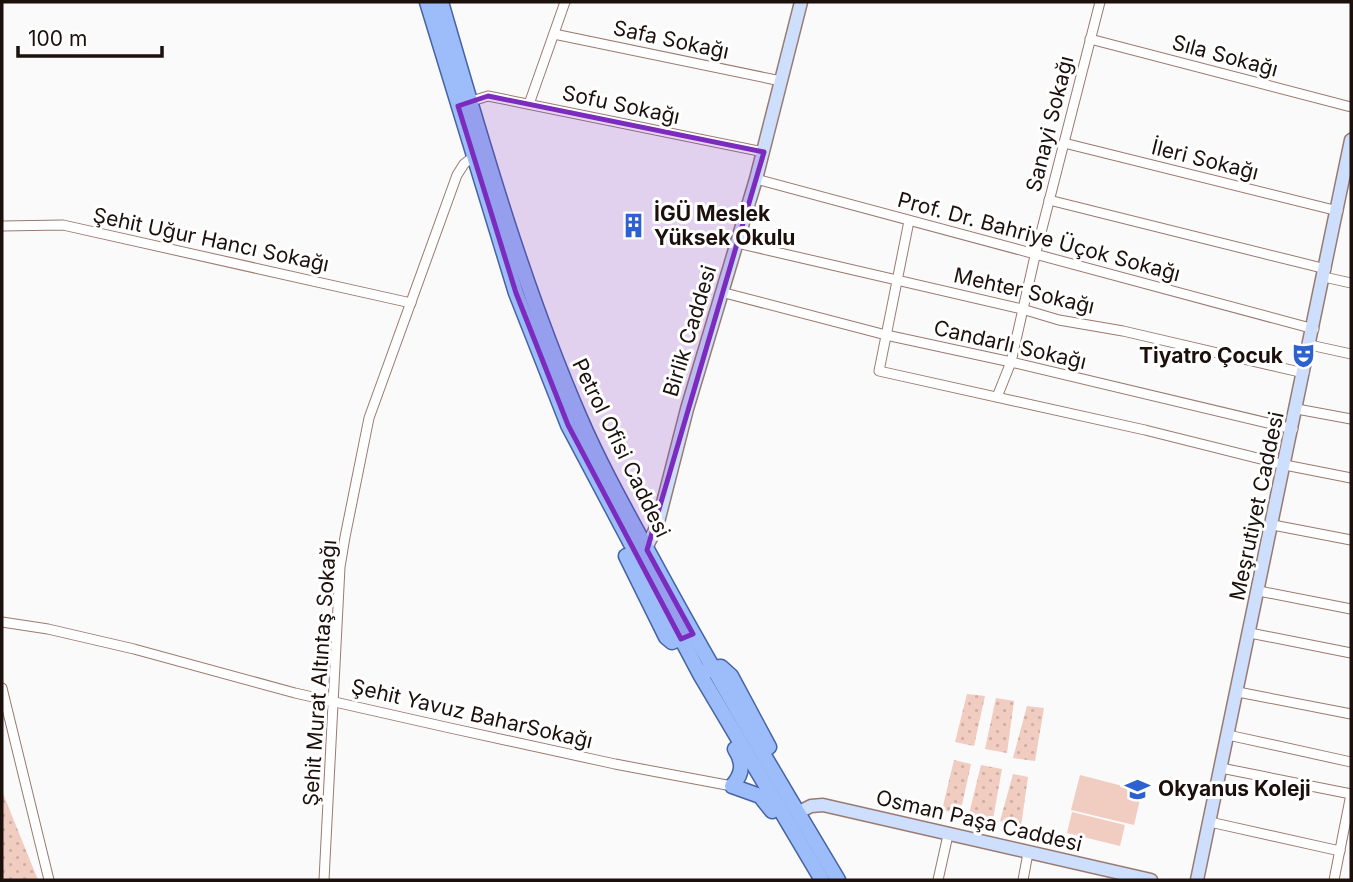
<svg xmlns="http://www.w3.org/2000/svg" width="1353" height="882" font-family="Inter,sans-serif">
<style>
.grass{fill:url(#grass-dots)}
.garden{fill:#f1ccc0}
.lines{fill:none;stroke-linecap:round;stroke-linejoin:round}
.street-casing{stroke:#997a70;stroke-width:11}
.secondary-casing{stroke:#997a70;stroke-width:15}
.primary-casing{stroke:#4563a5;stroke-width:17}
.street{stroke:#fff;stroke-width:9}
.secondary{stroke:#cedefd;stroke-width:12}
.primary{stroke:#9dbcfa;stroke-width:14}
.marked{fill:#7b2cbf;fill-opacity:0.2;stroke:#7b2cbf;stroke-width:5;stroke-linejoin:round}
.labels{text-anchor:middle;stroke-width:6;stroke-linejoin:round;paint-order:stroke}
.street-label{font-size:21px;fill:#1b100c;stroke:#fff}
.poi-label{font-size:21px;font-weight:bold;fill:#1b100c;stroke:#fff;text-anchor:start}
</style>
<defs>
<pattern id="grass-dots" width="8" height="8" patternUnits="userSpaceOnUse" patternTransform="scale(1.75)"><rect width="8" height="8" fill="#f1ccc0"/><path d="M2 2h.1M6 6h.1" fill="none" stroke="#ceaea4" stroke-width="1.8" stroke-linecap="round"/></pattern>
</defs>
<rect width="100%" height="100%" fill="#fafafa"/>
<!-- grass -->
<g class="grass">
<path d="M967,694L985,696L974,746L955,742Z"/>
<path d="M996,698L1014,701L1007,753L985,749Z"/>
<path d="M1027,706L1044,708L1035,761L1013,758Z"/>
<path d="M954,760L971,764L960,814L942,810Z"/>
<path d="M981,765L1002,769L993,819L969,814Z"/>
<path d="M1013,774L1028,777L1021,826L1000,821Z"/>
<path d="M2,791L38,880H2Z"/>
</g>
<!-- garden -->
<g class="garden">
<path d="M1080,775L1142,791L1134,825L1071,810Z"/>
<path d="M1072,812L1125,825L1120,846L1067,833Z"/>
</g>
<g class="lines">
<defs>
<g id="street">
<path d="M554,34L781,81"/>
<path d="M1090,39L1351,107"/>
<path d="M472,101L488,96L764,152"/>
<path d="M529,104L565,2"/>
<path d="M1064,143L1338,211"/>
<path d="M756,179L1314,329"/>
<path d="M1049,200L1326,269"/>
<path d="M909,221L879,371L1145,430L1285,465L1351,478"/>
<path d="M2,226L63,225L411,303"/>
<path d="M737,243L1022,309L1059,320L1123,331L1304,373"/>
<path d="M1324,277L1351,283"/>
<path d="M721,292L886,335L1011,362L1293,429"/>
<path d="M1310,345L1351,354"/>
<path d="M997,397L1011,362L1035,256L1100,2"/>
<path d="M1297,409L1351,419"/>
<path d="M1273,525L1351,540"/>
<path d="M1259,591L1351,609"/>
<path d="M2,622L48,629L134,649L295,693L450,728L615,764L732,786"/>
<path d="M1250,633L1351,653"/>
<path d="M2,688L49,880"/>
<path d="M1238,692L1351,714"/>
<path d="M1228,735L1351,762"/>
<path d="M1221,768L1351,794L1334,880"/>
<path d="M1210,822L1340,851"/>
<path d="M324,880L340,567L345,537L369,418L457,175L464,164L474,156"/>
<path d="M938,880L948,835"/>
<path d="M1023,880L1028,853"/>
</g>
<g id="secondary">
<path d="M646,548L657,526L687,409L756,179L801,2"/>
<path d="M799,812L811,806L823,805L1151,880"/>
<path d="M1197,880L1351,140"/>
</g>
<g id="primary">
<path d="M427,2L516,293L568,425L701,676L822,880"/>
<path d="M441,2C482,143 522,284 580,418C602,469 629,516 655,564C713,671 776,776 838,880"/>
<path d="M626,556L666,637L672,642L689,635"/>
<path d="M707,671L712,668L721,667L731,676L769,747"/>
<path d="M735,749C744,763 743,774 732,786L760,796L772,811"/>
</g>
</defs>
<!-- street casing -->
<use href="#street" class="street-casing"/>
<!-- secondary casing -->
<use href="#secondary" class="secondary-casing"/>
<!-- primary casing -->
<use href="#primary" class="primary-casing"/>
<!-- street -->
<use href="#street" class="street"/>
<!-- secondary -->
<use href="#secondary" class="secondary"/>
<!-- primary -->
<use href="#primary" class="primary"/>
</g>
<!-- marked area -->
<path class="marked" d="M488,96L764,152L647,550L693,634L681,639L568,425L516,293L458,106Z"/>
<!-- icons -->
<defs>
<symbol id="building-bare" viewBox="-9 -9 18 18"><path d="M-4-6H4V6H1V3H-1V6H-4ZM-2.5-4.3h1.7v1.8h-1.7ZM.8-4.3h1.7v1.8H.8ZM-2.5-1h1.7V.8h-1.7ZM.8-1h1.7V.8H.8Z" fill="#2c61cf" stroke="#fff" stroke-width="2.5" paint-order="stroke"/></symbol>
<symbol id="theatre-bare" viewBox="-9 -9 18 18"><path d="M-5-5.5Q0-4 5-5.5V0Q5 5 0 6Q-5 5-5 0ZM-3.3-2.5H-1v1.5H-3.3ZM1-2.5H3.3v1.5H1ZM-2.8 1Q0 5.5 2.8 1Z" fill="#2c61cf" stroke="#fff" stroke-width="2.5" paint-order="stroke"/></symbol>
<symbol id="school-bare" viewBox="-9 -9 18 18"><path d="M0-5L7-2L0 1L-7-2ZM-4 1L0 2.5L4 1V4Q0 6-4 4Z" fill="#2c61cf" stroke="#fff" stroke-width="2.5" paint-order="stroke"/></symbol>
</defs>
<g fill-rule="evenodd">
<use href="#building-bare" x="616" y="208" width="35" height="35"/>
<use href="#theatre-bare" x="1286" y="338" width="35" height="35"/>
<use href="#school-bare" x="1120" y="772" width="35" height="35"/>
</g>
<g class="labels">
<!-- street labels -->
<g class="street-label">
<text transform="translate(671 40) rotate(12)" y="7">Safa Sokağı</text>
<text transform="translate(1225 56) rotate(15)" y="7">Sıla Sokağı</text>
<text transform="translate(621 105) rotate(12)" y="7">Sofu Sokağı</text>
<text transform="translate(1050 124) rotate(-76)" y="7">Sanayi Sokağı</text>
<text transform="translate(1205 160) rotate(14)" y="7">İleri Sokağı</text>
<text transform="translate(1039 237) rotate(15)" y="7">Prof. Dr. Bahriye Üçok Sokağı</text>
<text transform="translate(211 240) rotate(12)" y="7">Şehit Uğur Hancı Sokağı</text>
<text transform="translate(1024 291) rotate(13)" y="7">Mehter Sokağı</text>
<text transform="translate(690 331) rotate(-73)" y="7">Birlik Caddesi</text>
<text transform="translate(1010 345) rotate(13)" y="7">Candarlı Sokağı</text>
<text transform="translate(621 448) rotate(64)" y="7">Petrol Ofisi Caddesi</text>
<text transform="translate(1257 506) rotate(-78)" y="7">Meşrutiyet Caddesi</text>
<text transform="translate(320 673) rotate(-86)" y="7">Şehit Murat Altıntaş Sokağı</text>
<text transform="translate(472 714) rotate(13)" y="7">Şehit Yavuz BaharSokağı</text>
<text transform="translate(979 821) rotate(13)" y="7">Osman Paşa Caddesi</text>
</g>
<!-- poi labels -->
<g class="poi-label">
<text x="654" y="221">İGÜ Meslek<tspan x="654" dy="24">Yüksek Okulu</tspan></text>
<text x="1283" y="363" text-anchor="end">Tiyatro Çocuk</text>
<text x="1158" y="796">Okyanus Koleji</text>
</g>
</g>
<!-- border -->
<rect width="1353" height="882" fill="none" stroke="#1b100c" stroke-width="7"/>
<!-- scale -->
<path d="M18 46v10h144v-10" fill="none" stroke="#1b100c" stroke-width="3.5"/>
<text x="28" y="46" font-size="21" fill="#1b100c" stroke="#ffffff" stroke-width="5" paint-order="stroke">100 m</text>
</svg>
